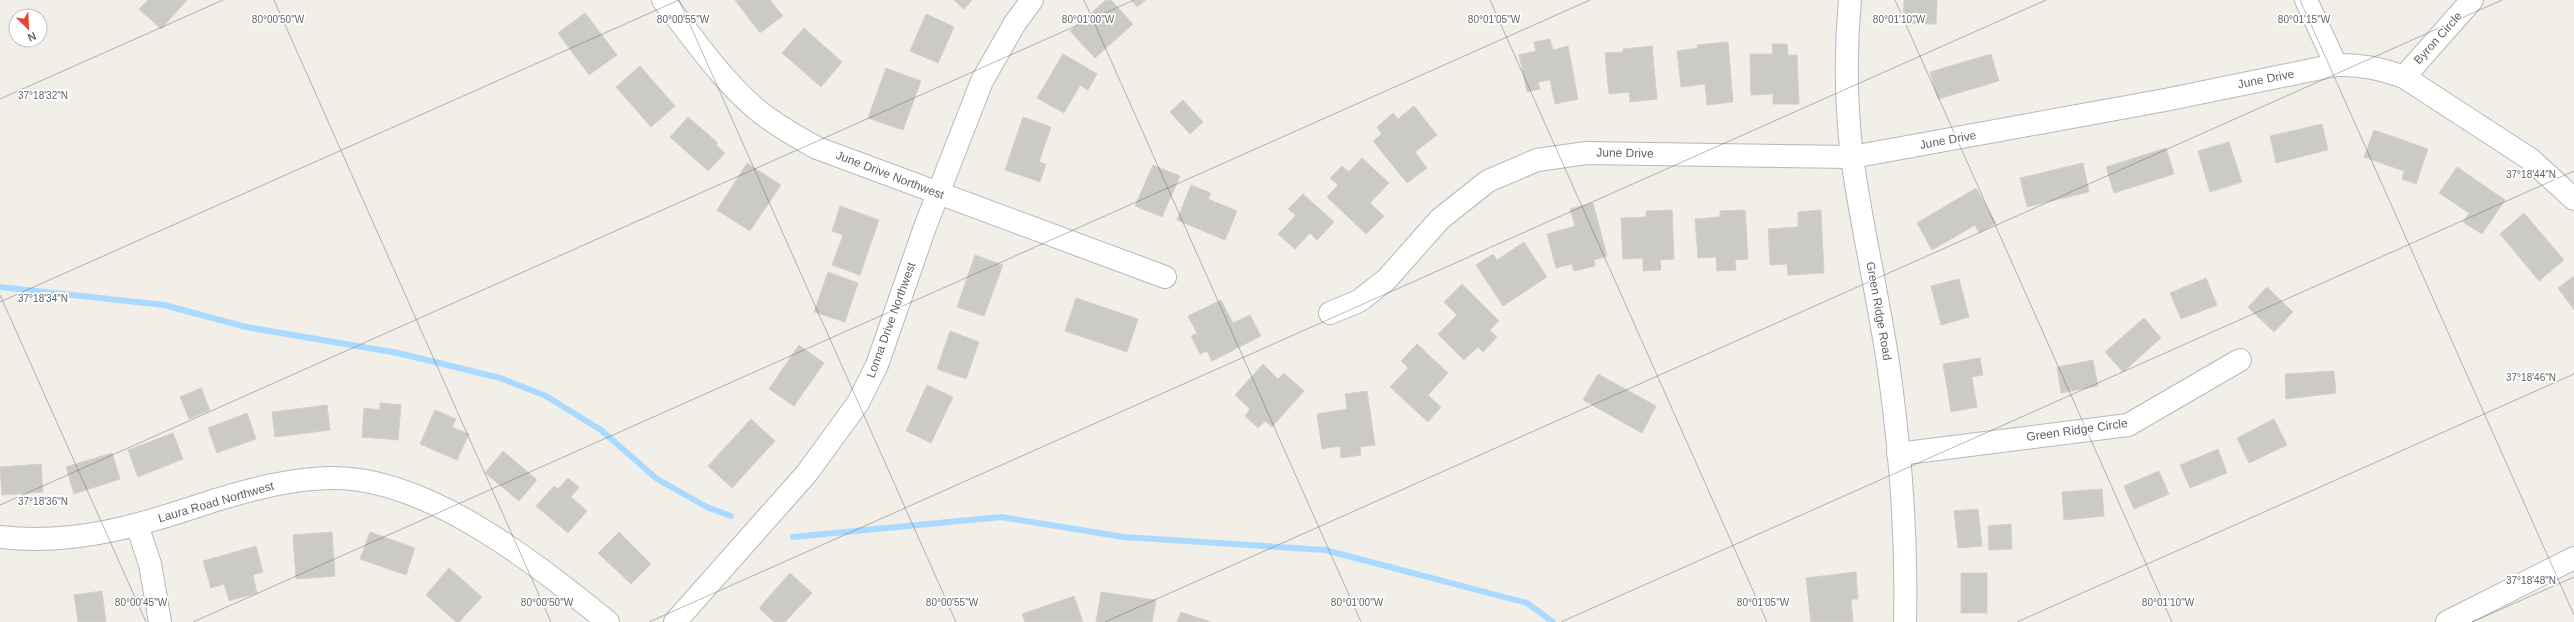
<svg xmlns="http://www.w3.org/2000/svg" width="2574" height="622" font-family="Helvetica,sans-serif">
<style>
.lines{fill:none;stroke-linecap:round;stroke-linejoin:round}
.stream{stroke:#aadaff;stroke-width:6}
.building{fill:#cccac5;stroke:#d6d1c6}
.minor-casing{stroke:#b5b8bc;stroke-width:24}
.minor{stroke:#fff;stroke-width:22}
.ticks{fill:none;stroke:#5f6368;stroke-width:1;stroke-opacity:0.45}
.labels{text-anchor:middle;stroke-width:3.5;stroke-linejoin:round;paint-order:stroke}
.street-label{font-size:12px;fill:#5f6368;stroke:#fff}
.ticks-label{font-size:10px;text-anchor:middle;fill:#5f6368;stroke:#fff;stroke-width:3.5;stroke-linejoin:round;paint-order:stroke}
</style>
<rect width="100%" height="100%" fill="#f1efe8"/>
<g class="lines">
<!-- stream -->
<g class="stream">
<path d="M0,287L164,305L246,327L398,353L500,378L546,396L601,430L657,479L709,508L731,516"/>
<path d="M793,537L1001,517L1124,537L1325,550L1527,603L1553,622"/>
</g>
</g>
<!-- building -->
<g class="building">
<path d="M148,0H187L161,29L139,9Z"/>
<path d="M735,0H770L783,16L760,33Z"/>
<path d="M954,0H972L964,9Z"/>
<path d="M1106,0H1111L1133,24L1095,58L1070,31Z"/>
<path d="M1132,0H1146L1137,7Z"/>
<path d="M1904,0H1937L1936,24L1903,23Z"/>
<path d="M585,13L617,55L589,75L558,33Z"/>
<path d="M926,14L954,27L938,63L910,51Z"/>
<path d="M804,28L842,62L821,87L782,53Z"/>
<path d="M1550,39L1553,50L1568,46L1578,99L1555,104L1550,80L1538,82L1540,89L1527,92L1519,55L1536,51L1534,42Z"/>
<path d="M1728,42L1733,102L1707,105L1705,84L1681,87L1677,51L1698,48L1697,45Z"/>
<path d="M1772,44H1787L1788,55H1797L1799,104H1773V94L1751,95L1750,54H1773Z"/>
<path d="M1652,46L1657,99L1630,102L1629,92L1609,94L1605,53L1623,52V49Z"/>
<path d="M1063,54L1097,74L1088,90L1080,85L1064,113L1037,98Z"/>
<path d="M1991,54L1999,81L1938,99L1930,72Z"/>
<path d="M640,66L675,106L651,127L616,87Z"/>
<path d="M886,68L921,81L903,130L868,118Z"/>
<path d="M1183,100L1203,122L1190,134L1170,112Z"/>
<path d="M1414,106L1437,135L1415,152L1427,168L1407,183L1373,141L1382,134L1377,127L1393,113L1398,119Z"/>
<path d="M688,117L718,143L716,145L725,153L708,171L670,137Z"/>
<path d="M1023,117L1051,127L1039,162L1046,164L1040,182L1005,170Z"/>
<path d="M2322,124L2328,150L2276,163L2270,136Z"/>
<path d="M2374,130L2428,149L2416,184L2402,179L2404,171L2364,157Z"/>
<path d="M2229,142L2242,182L2210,192L2198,151Z"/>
<path d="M2166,148L2174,174L2114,193L2106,167Z"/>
<path d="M1362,158L1389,183L1370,203L1384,216L1366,234L1327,197L1338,185L1330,178L1342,166L1349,172Z"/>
<path d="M747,163L781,185L750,231L717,210Z"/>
<path d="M2083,163L2089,192L2027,207L2020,178Z"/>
<path d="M1153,165L1180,176L1162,217L1135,206Z"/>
<path d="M2457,167L2505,200L2482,234L2463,222L2469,213L2439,193Z"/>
<path d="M1191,185L1211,193L1208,199L1237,211L1225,240L1177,220Z"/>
<path d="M1976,188L1996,223L1979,233L1975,225L1932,250L1917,223Z"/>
<path d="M1303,194L1334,222L1317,240L1310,233L1295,249L1278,234L1296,215L1288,209Z"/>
<path d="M1593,203L1607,256L1594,260L1595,266L1574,271L1572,264L1556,268L1547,234L1575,226L1570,209Z"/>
<path d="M840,206L879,220L860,275L832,265L843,235L832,231Z"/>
<path d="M1672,210L1674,259L1660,260L1661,270L1643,271V258L1623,259L1621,218L1646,217V211Z"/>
<path d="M1745,210L1748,259L1735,260L1736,270L1717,271L1716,257L1698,258L1695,219L1720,217V211Z"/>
<path d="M1821,210L1824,273L1788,275L1787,264L1770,265L1768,229L1798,227V212Z"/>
<path d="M2524,213L2564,260L2539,281L2500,234Z"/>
<path d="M1524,242L1547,277L1503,306L1476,265L1493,254L1497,260Z"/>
<path d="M975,255L1003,265L984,316L957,307Z"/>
<path d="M828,272L858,283L845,322L814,312Z"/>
<path d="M2574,276V310L2558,288Z"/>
<path d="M2206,278L2217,305L2181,319L2170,293Z"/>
<path d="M1959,279L1969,317L1941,325L1931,286Z"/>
<path d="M1462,284L1499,321L1490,330L1497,337L1483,352L1478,347L1464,360L1438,334L1457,315L1444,302Z"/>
<path d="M2267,287L2293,312L2274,332L2248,307Z"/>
<path d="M1076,298L1138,319L1127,352L1065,331Z"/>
<path d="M1221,300L1233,323L1250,315L1261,336L1212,361L1207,351L1200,354L1191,336L1197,333L1188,316Z"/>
<path d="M2144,318L2161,338L2123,372L2105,352Z"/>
<path d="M950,331L979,342L966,379L937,369Z"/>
<path d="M1417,344L1448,373L1428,395L1441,407L1428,422L1390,387L1408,368L1401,361Z"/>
<path d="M799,345L824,363L794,406L769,389Z"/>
<path d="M1980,358L1983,375L1972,377L1977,407L1951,412L1943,364Z"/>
<path d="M2093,360L2098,386L2061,393L2057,367Z"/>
<path d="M1263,364L1278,379L1284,373L1304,391L1272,427L1265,421L1258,428L1245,416L1250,409L1235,395Z"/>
<path d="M2334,371L2336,393L2286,399L2285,374Z"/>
<path d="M1598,374L1656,406L1642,433L1583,400Z"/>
<path d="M927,385L953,397L931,443L906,431Z"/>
<path d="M201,388L210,410L189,419L180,397Z"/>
<path d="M1367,391L1375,445L1360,447L1361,455L1341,458L1340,446L1322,449L1317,414L1347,409L1345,394Z"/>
<path d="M380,403L401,405L398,440L362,437L364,408L380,410Z"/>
<path d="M327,405L330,430L275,437L272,412Z"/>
<path d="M435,410L456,419L452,427L469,434L457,460L420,444Z"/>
<path d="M247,413L256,439L217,453L208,428Z"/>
<path d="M751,419L775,441L732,488L708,466Z"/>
<path d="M2274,419L2287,445L2249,463L2237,438Z"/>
<path d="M173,433L183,459L138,477L128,450Z"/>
<path d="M2218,449L2227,473L2190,488L2180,465Z"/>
<path d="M503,451L537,480L519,501L485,473Z"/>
<path d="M112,453L120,479L74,494L66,467Z"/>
<path d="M41,464L43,492L2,495L0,467Z"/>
<path d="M2159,471L2169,494L2134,509L2124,486Z"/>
<path d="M568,478L579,487L571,497L587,511L568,533L536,506L554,486L558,489Z"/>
<path d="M2102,489L2104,516L2064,520L2062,492Z"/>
<path d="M1978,509L1982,546L1958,548L1954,511Z"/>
<path d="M2011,524L2012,549L1989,550L1988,526Z"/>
<path d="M332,532L335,576L296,579L293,535Z"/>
<path d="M370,532L415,548L406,575L360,559Z"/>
<path d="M619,532L651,564L631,584L598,553Z"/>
<path d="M256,546L263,572L253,575L257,593L229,601L224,584L211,588L203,561Z"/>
<path d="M449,568L482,597L459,622H456L426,595Z"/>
<path d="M1856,572L1858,599H1851L1853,622H1811L1806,578Z"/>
<path d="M790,573L812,593L785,622H774L759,608Z"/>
<rect x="1961" y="573" width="26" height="40"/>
<path d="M102,591L106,622H78L74,595Z"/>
<path d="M1101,592L1156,600L1152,622H1096Z"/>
<path d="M1074,596L1083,622H1025L1022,614Z"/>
<path d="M1181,612L1211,622H1177Z"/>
</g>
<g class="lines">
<defs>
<g id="minor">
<path d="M663,0C692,36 719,77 755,108C774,124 795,136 817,148L1165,277"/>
<path d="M1850,0C1845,52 1846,105 1852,157C1862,231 1880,303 1890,377C1901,458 1907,540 1905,622"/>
<path d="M2306,0L2336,65"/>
<path d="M2404,77L2472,0"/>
<path d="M1330,313L1359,301L1387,279L1440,219L1488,181L1537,160L1587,153L1852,157L2165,100L2336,65C2361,64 2381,69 2404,77L2530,159L2574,199"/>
<path d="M1898,454L2128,425L2240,360"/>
<path d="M137,525L150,564L160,622"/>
<path d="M0,537C78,546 143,524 216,500C252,489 290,479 329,478C426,475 536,564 608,622"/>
<path d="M675,622L807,473L858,403L877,365L925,227L982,81L1015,23L1032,0"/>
<path d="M2447,622L2574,558"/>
</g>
</defs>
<!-- minor casing -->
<use href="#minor" class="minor-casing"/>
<!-- minor -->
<use href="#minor" class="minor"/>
</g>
<!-- ticks -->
<path class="ticks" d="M274,0L551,622M679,0L956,622M1084,0L1361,622M1490,0L1767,622M1895,0L2172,622M2300,0L2574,615M0,99L223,0M0,295L146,622M0,302L679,0M0,505L1134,0M193,622L1590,0M649,622L2046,0M1105,622L2502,0M1561,622L2574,171M2017,622L2574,374M2472,622L2574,577"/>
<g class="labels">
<!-- street labels -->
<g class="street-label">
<text transform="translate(2438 38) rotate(-48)" y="4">Byron Circle</text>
<text transform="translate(2266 79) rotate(-11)" y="4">June Drive</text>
<text transform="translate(1948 140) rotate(-10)" y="4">June Drive</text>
<text transform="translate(1625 153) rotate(1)" y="4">June Drive</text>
<text transform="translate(890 175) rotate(21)" y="4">June Drive Northwest</text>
<text transform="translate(1879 311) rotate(80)" y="4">Green Ridge Road</text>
<text transform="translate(891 320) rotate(-70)" y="4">Lonna Drive Northwest</text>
<text transform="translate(2077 430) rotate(-8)" y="4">Green Ridge Circle</text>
<text transform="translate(216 502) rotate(-16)" y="4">Laura Road Northwest</text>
</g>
</g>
<g class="ticks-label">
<text x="278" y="23">80°00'50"W</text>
<text x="683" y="23">80°00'55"W</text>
<text x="1088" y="23">80°01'00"W</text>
<text x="1494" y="23">80°01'05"W</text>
<text x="2304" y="23">80°01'15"W</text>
<text x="1899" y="23">80°01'10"W</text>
<text x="43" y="99">37°18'32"N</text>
<text x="2531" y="178">37°18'44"N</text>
<text x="43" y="302">37°18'34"N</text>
<text x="2531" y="381">37°18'46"N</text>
<text x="43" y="505">37°18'36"N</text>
<text x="2531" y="584">37°18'48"N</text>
<text x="141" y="606">80°00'45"W</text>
<text x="547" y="606">80°00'50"W</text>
<text x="952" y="606">80°00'55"W</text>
<text x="1357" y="606">80°01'00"W</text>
<text x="1763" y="606">80°01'05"W</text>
<text x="2168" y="606">80°01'10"W</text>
</g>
<!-- north arrow -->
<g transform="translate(28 28) rotate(156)"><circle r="19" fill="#ffffff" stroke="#bfc1c3"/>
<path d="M0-3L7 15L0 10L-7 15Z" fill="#ea4335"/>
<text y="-6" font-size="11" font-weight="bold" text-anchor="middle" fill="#5f6368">N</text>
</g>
</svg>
